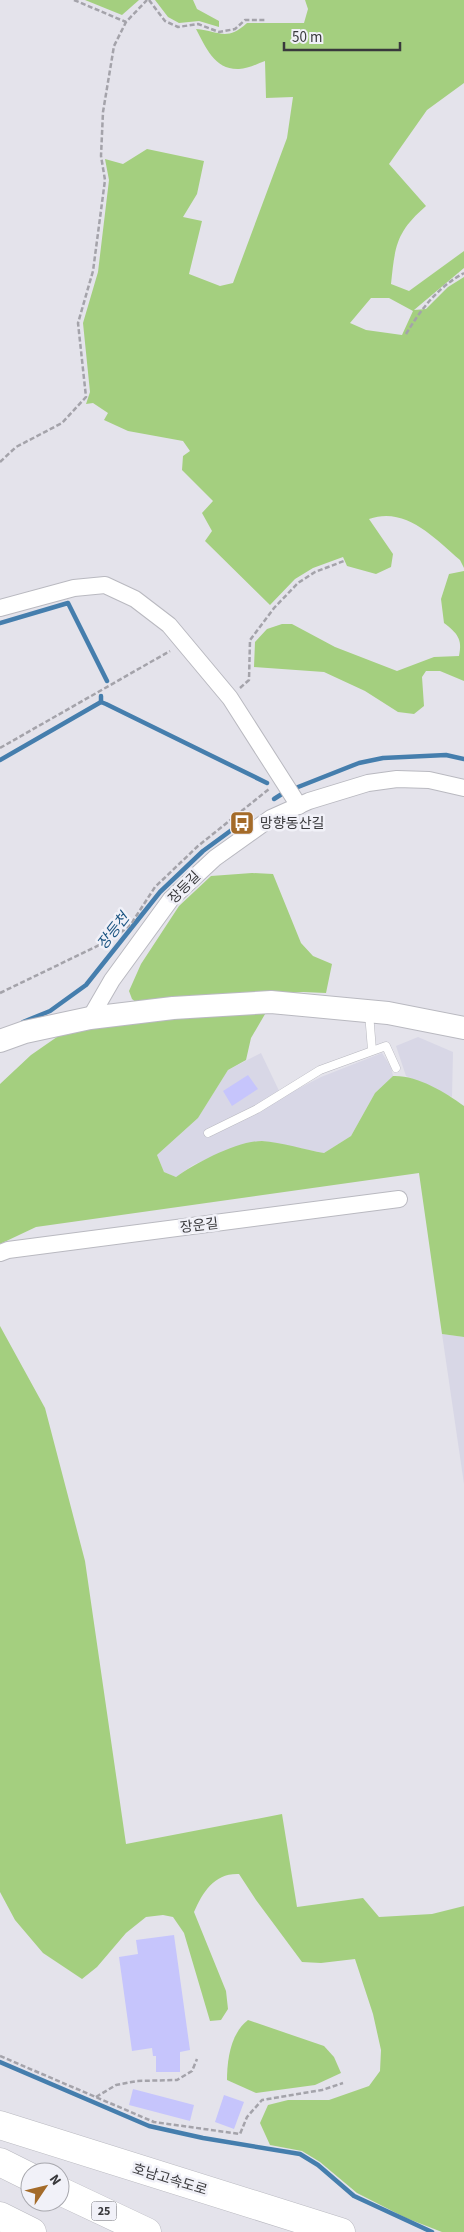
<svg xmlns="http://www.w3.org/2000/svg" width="464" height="2232" font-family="'Source Sans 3','Noto Sans KR',sans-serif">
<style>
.built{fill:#d8d7e6}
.green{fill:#a4cf7f;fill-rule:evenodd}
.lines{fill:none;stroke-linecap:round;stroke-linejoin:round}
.stream{stroke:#457ead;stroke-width:4.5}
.building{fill:#c6c5fc}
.lane-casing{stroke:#b9b9c0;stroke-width:9}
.street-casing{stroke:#b9b9c0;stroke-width:18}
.secondary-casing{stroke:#b9b9c0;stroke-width:24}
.highway-casing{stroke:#b9b9c0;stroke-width:29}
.path{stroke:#a4a3aa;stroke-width:2.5;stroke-dasharray:5 2.5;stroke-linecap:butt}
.lane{stroke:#fff;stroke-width:8}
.street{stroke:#fff;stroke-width:16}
.secondary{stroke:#fff;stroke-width:22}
.highway{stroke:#fff;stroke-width:28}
.labels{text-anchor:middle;stroke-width:5;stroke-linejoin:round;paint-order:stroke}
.shield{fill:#f1f1f8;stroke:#707074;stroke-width:1}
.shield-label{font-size:12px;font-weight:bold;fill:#39393c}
.poi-label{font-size:14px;fill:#39393c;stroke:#f1f1f8;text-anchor:start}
.street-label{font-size:14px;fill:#39393c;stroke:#f1f1f8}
.water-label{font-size:15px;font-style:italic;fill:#1d5683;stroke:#f1f1f8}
</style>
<rect width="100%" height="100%" fill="#e4e3eb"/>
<!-- built -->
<g class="built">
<path d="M418,1037L453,1052L452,1097L406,1076L396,1046Z"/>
<path d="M261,1053L282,1097L321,1077L382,1053L391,1067L393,1076L375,1093L351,1136L324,1153L262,1141L231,1149L193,1165L176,1177L164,1172L157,1155L198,1118L228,1070Z"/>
<path d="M442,1334L464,1337V1484Z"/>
</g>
<!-- green -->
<g class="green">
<path d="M85,0H139L122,15Z"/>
<path d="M155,0H193L197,9L219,21V27L199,21L179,23L168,17Z"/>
<path d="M305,0H464V83L427,110L389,164L426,206C396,232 395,246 391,284L409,291L464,251V268L414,310L426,309L448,287L464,277V568L460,560C434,538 406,506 369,519L393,554L391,567L376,574L347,566L343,557L313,568L295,579L270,605L205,541L212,531L202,513L213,501L182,470L183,456L190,451L183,441L128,431L104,420L108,413L93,403L86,404L90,392L83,323L98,272L109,180L105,159L123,164L147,149L204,161L197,194L183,217L202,221L189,274L220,286L233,283L287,138L293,97L266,98L265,61C257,64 247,69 239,69C215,70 206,48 196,29C220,31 226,42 247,23H304L308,9ZM371,298H389L413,311L402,335L366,330L350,323Z"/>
<path d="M464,571V681L440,671H426L422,677L424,706L414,714L398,712L365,691L324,672L254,667L255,642L267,629L282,624H292L335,647L397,671L434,657L459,656C463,639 457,633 444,623L441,599L449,574Z"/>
<path d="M252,873L273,874L301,943L313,956L332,964L326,993L303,992L137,1003L132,999L129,991L141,964L179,906L211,876Z"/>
<path d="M268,1009L251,1038L246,1060L228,1070L198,1118L157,1155L164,1172L176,1177C196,1163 237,1141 262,1141C281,1142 306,1150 324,1153L351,1136L375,1093L393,1076C417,1075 445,1092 464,1106V1337L442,1334L419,1173L36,1227L0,1244V1084L31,1055L67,1030Z"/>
<path d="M0,1326L45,1408L85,1561L126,1844L282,1814L297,1907L363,1898L379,1917L432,1914L464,1906V2232H442L406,2218L357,2193L320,2162L302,2151L270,2145L260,2123L268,2105L288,2100H329L369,2086L380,2071L381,2050L373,2014L355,1959L321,1963L302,1962L256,1900L239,1874C214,1873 203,1892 194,1912L226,1991L228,2009L221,2020L210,2021L184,1933L173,1917L163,1915L146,1917L126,1933L97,1967L82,1979L43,1953L15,1920L0,1892Z"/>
<path d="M248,2020L324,2046L334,2057L341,2073L315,2085L256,2093L227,2080C227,2059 231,2033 248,2020Z"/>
</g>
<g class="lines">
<!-- stream -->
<g class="stream">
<path d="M0,623L68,603L107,681"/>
<path d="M101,696V702L106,704L267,783"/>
<path d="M0,760L101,702"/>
<path d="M293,789L359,763L383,758L446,755L464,759"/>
<path d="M274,799L285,792"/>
<path d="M23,1022L50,1011L86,985L160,892L203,851L233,829"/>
<path d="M0,2062L149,2126L203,2138L300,2154L318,2165L354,2196L432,2232"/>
</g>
</g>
<!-- building -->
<g class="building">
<path d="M248,1075L258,1089L232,1106L223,1091Z"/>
<path d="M174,1935L190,2050L180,2052V2072H156V2056H153L152,2048L132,2051L119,1957L138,1954L136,1940Z"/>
<path d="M133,2089L194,2105L190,2121L129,2105Z"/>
<path d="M224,2095L244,2102L234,2129L215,2122Z"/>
</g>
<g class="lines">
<defs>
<g id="lane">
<path d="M369,1013L372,1050"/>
<path d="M208,1133L257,1109L320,1070L386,1046L396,1068"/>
</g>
<g id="street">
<path d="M0,608L74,588L105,585L135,599L169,625L230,698L299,806"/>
<path d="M90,1018L112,980L171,899L215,858L271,818L309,801L368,783L397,779L429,780L464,788"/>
<path d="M0,1253L8,1250L399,1199"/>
</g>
<path id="secondary" d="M0,1041L25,1032L90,1018L173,1008L271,1002L388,1013L464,1028"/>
<g id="highway">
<path d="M0,2125L341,2232"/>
<path d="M0,2162L30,2177"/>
<path d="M60,2191L147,2232"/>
<path d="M0,2216L32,2232"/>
</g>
</defs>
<!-- lane casing -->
<use href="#lane" class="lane-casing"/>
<!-- street casing -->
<use href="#street" class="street-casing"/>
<!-- secondary casing -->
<use href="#secondary" class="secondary-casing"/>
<!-- highway casing -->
<use href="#highway" class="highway-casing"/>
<!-- path -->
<g class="path">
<path d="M74,0L126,22"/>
<path d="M149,0L165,21L178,27L198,24L219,32L235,29L245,20H266"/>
<path d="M406,334C421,309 438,287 464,273"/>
<path d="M0,462L16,447L62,423L86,397L78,323L93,271L105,180L101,156L103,112L114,46L126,22L147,0"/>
<path d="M240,688L249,680L250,640L274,608L298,583L315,572L344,561"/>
<path d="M0,748L170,651"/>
<path d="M0,993L114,938L131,924L155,887L198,846L269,789"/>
<path d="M0,2056L154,2122L240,2134L247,2117L262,2100L322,2090L343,2083"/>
<path d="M96,2097L116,2085L137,2081L177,2080L192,2071L197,2059"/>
</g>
<!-- lane -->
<use href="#lane" class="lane"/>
<!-- street -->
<use href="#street" class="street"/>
<!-- secondary -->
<use href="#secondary" class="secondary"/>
<!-- highway -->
<use href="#highway" class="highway"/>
</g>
<!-- icons -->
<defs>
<symbol id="bus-square" viewBox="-11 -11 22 22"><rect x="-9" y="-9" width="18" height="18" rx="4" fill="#a46b29" stroke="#f1f1f8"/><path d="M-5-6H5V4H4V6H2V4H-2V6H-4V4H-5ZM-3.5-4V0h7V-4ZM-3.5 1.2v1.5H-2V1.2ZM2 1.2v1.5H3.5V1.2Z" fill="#fff"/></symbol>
</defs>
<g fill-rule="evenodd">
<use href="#bus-square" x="228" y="809" width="28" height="28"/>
</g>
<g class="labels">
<!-- shield labels -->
<rect class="shield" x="91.5" y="2201.5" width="25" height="19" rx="4"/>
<g class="shield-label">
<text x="104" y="2215">25</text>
</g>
<!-- poi labels -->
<g class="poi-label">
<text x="260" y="828">망향동산길</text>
</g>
<!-- street labels -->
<g class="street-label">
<text transform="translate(184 887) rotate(-45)" y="5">장등길</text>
<text transform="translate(199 1225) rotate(-7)" y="5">장운길</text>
<text transform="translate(170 2179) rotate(17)" y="5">호남고속도로</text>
</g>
<!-- water labels -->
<g class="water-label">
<text transform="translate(113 931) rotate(-52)" y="5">장등천</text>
</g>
</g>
<!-- north arrow -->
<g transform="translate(45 2187) rotate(55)"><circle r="24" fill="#f1f1f8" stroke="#a7a7ad"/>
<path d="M0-4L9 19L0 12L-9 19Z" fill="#a46b29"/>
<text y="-8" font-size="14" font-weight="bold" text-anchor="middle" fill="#39393c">N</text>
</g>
<!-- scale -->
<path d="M284 42v8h116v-8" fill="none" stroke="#39393c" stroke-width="2.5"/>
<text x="292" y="42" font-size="15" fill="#39393c" stroke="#f1f1f8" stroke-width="4" paint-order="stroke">50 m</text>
</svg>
